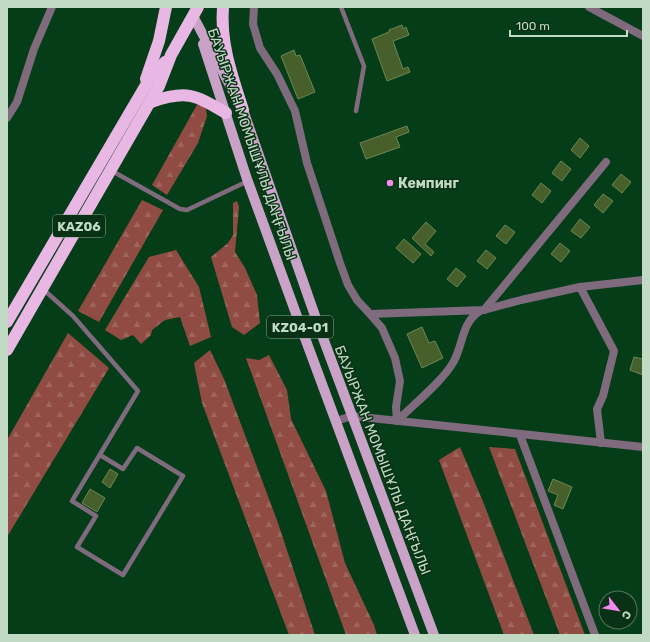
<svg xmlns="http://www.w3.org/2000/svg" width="650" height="642" font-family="Rubik,sans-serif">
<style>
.forest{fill:url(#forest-firs)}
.building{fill:#475f2b;stroke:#6e8853}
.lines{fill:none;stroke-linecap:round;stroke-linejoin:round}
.lane{stroke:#7f6b7d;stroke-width:4.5}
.street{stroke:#7f6b7d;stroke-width:8}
.primary{stroke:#cba2c7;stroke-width:10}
.highway{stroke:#e9b7e4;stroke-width:12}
.poi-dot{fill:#f589ee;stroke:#093115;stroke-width:1.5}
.labels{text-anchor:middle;stroke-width:3;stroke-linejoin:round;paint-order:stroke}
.shield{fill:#093115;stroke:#89a790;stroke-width:1}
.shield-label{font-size:13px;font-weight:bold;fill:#c0dac4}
.street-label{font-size:14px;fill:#c0dac4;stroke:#093115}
.poi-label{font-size:14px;font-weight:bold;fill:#c0dac4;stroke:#093115;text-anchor:start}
</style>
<defs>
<pattern id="forest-firs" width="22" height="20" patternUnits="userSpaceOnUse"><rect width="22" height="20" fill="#904c42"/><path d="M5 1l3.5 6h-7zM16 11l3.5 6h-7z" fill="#9e655c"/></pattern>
</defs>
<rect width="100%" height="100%" fill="#063d19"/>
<!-- forest -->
<g class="forest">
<path d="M205,102L207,116L198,143L167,195L152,185L198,103Z"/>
<path d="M142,200L163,210L99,322L78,311Z"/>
<path d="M237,201L239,207L235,252L245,268L257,295L260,323L244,335L232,327L211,257L228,243L233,235V203Z"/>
<path d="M176,250L199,287L211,337L190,346L180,317L165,320L152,330L151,335L141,344L133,335L121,340L105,330L149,257Z"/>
<path d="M68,333L109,368L7,537V440Z"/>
<path d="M210,350L224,379L278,523L315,635H289L202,403L194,363Z"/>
<path d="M269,355L287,390L291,419L326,491L345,563L374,625L377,635H346L246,358L259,360Z"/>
<path d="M460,447L484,504L534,635H504L439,460Z"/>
<path d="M489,447L515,449L585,635H560Z"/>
</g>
<!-- building -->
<g class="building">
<path d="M402,25L403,29L406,27L409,35L393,41L403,69L408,67L410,72L387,81L372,39L389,32V30Z"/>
<path d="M294,50L296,56L300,55L315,92L298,99L281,56Z"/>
<path d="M407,126L409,132L396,137L400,147L366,159L360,143Z"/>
<path d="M580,138L589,146L580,158L571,150Z"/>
<path d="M561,161L571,169L562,181L552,173Z"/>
<path d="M621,174L631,182L622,193L612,185Z"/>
<path d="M541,183L551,191L542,203L532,195Z"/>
<path d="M603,194L613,201L603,213L594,205Z"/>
<path d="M580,219L590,227L581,238L571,231Z"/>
<path d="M426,222L436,231L425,244L434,252L431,256L412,238Z"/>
<path d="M505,225L515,232L506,244L496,236Z"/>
<path d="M404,239L421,254L413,263L396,248Z"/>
<path d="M560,243L570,251L561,262L551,254Z"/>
<path d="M486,250L496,258L487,269L477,261Z"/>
<path d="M456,268L466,276L457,287L447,279Z"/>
<path d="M422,327L429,343L435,341L443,358L422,368L407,334Z"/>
<path d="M634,357L643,359V375L630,370Z"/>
<path d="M110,469L118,474L110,488L102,482Z"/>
<path d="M553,479L572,487L563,509L554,505L558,495L548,491Z"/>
<path d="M90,489L105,498L97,512L82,503Z"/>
</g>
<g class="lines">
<!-- lane -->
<g class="lane">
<path d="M341,7L364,66L356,111"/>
<path d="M112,171L180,209L187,210L248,181"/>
<path d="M44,290L73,316L138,391L72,501L96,516L77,547L123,575L183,476L137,448L123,469L100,455"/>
</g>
<!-- street -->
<g class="street">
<path d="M254,7L253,24L260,48L277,74L295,111L307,163L340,263L348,285L357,300L370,314"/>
<path d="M589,7L643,36"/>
<path d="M7,118L17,102L34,49L52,7"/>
<path d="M580,287L614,351L603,396L597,409L601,443"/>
<path d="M484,310L606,162"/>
<path d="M336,421L352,416L643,447"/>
<path d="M397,421L396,407L400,381L395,358L382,328L370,314L484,310L521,300L580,287L643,280"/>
<path d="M397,421C413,405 444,380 454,361C463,344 462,322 480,311"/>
<path d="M520,435L595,635"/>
</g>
<!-- primary -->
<g class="primary">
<path d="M193,16L243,110L320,330L434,635"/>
<path d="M203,44L247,179L302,330L415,635"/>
</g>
<!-- highway -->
<g class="highway">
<path d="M223,7C220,43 232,76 243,110"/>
<path d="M146,79L159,41L166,7"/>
<path d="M151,102C186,90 194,94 226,113"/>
<path d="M7,322L149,80L165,62"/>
<path d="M7,350L159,86L171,55L198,7"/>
</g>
</g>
<!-- markers -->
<circle class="poi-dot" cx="390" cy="183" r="4"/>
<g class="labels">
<!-- shield labels -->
<g class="shield">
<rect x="53" y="215" width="52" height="22" rx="3"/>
<rect x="267" y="316" width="66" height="22" rx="3"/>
</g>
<g class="shield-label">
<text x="79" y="231">KАZ06</text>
<text x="300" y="332">KZ04-01</text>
</g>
<!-- street labels -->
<g class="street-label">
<text transform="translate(252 144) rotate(71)" y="5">БАУЫРЖАН МОМЫШҰЛЫ ДАҢҒЫЛЫ</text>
<text transform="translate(383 460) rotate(69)" y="5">БАУЫРЖАН МОМЫШҰЛЫ ДАҢҒЫЛЫ</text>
</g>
<!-- poi labels -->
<g class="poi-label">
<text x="398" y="188">Кемпинг</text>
</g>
</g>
<!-- border -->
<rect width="650" height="642" fill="none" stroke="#c0dac4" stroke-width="16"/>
<!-- north arrow -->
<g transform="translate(618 610) rotate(121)"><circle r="19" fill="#093115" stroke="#52755b"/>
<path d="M0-3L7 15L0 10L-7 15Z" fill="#f589ee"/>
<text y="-6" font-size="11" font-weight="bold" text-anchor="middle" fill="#c0dac4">С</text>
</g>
<!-- scale -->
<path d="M510 30v6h117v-6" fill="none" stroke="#c0dac4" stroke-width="2"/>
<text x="516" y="30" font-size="12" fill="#c0dac4" stroke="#093115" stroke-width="3" paint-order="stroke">100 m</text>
</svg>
